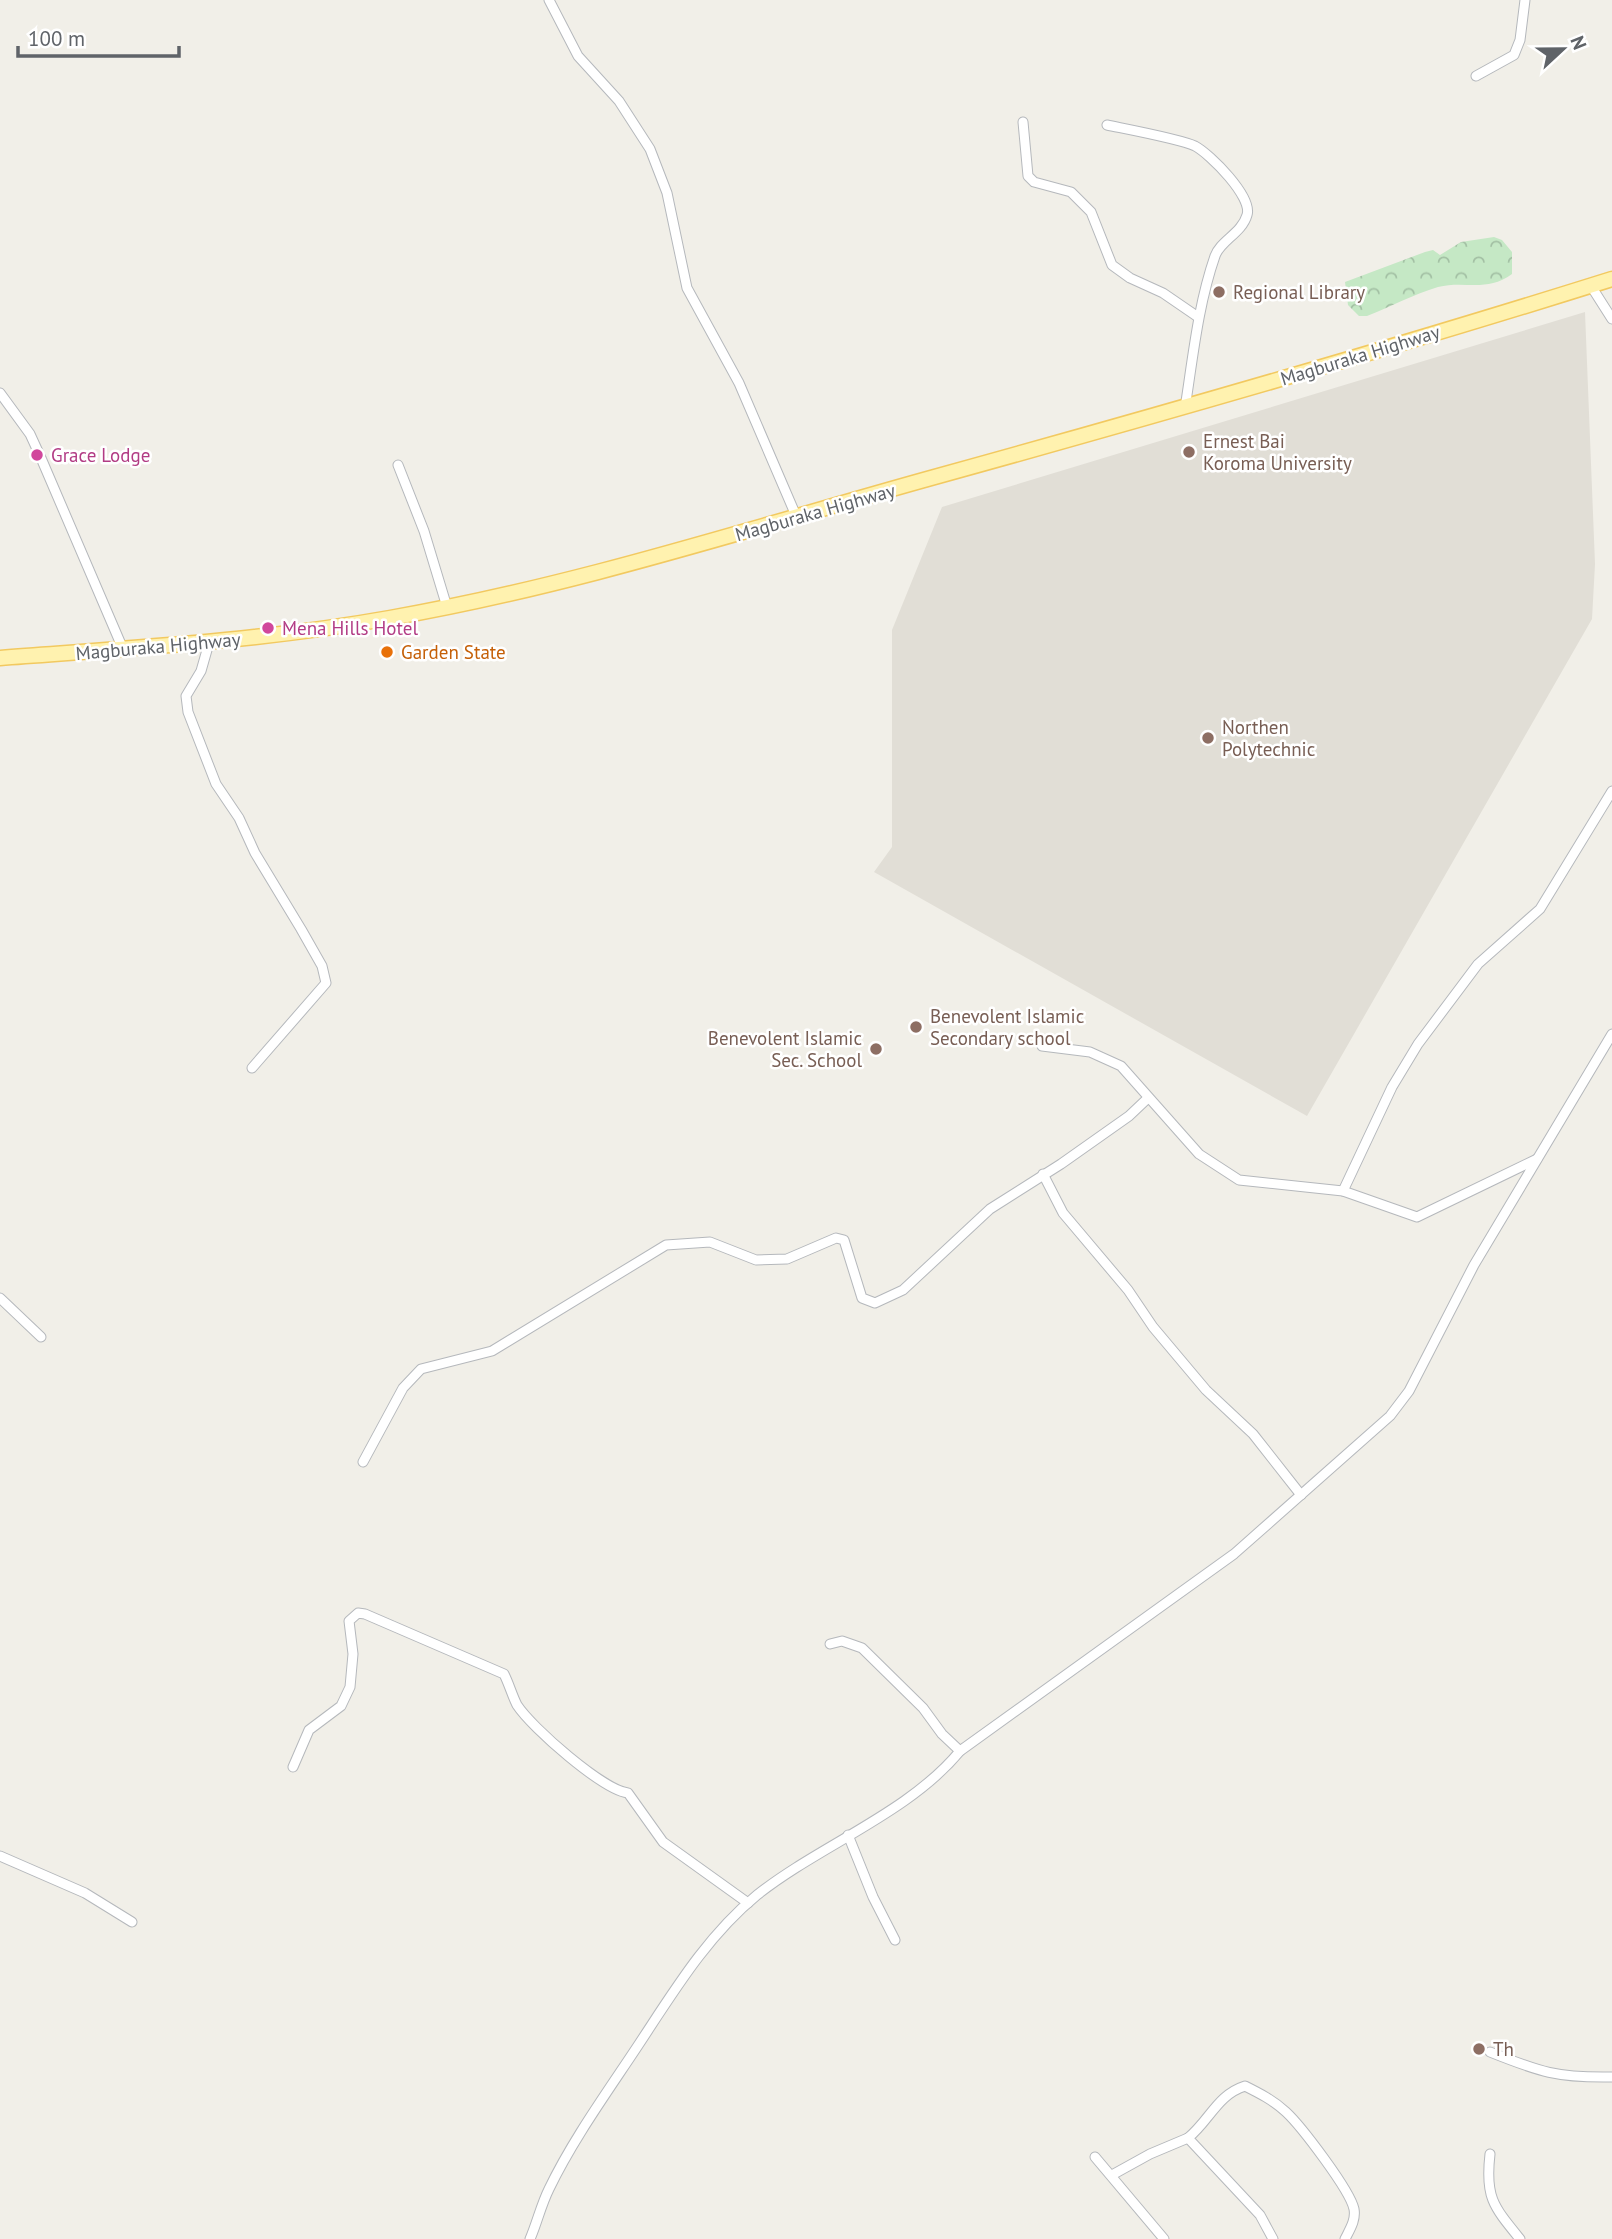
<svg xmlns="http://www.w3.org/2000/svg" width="1612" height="2239" font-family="'PT Sans',sans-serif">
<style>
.education{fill:#e1ded6}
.forest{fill:url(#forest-crowns)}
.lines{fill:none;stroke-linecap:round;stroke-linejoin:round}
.minor-casing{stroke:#b5b8bc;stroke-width:11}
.primary-casing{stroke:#f2c960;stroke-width:17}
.minor{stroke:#fff;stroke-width:9}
.primary{stroke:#fff2af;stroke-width:14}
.education-dot{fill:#8d6e63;stroke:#fff;stroke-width:2.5}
.hotel-dot{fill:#d1479c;stroke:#fff;stroke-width:2.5}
.food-dot{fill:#e8710a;stroke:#fff;stroke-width:2.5}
.labels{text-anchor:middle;stroke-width:5;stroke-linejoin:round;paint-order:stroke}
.education-label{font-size:19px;fill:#785e54;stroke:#fff;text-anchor:start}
.street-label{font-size:19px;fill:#5f6368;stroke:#fff}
.hotel-label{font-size:19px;fill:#b23c85;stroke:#fff;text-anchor:start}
.food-label{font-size:19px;fill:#c56008;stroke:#fff;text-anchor:start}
</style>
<defs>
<pattern id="forest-crowns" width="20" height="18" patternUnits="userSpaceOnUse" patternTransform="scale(1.75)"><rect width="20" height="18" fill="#c5e8c5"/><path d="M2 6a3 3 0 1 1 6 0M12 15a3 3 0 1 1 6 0" fill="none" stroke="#a3c0a4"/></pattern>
</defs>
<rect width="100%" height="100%" fill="#f1efe8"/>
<!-- education -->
<path class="education" d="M1585,312L1595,564L1592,619L1307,1116L874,872L892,847V630L942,507Z"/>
<!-- forest -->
<path class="forest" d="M1494,237L1502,240L1512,252V274C1486,293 1465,280 1438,287C1414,294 1390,307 1367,316H1359L1348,305L1345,282L1425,252L1433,250L1440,255L1461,242Z"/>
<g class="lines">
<defs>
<g id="minor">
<path d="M549,0L578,56L619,101L650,149L667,193L687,288L739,383L797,518"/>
<path d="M1476,76L1514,55L1520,40L1525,0"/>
<path d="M1023,122L1028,176L1034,182L1071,192L1091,212L1112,265L1130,278L1163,293L1198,317"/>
<path d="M1107,125C1126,129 1180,139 1195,146C1210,154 1253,197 1247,215C1242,233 1220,241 1215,256C1198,305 1193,357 1185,408"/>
<path d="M1591,286L1612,319"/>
<path d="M0,393L30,434L41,458L123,649"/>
<path d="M398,465L424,531L447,607"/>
<path d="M209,643L201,671L186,696L188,712L216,784L239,818L255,853L301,929L322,966L326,983L252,1068"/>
<path d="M1042,1046L1090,1052L1121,1066L1199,1154L1239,1180L1343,1191L1417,1217L1537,1159"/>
<path d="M1043,1174L1063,1213L1128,1290L1153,1327L1206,1390L1253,1434L1301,1495"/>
<path d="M1343,1191L1392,1087L1418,1044L1478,964L1540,909L1612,791"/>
<path d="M0,1298L41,1337"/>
<path d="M363,1462L403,1388L421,1369L492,1351L666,1245L710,1242L756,1260L787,1259L836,1238L844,1240L862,1298L875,1303L903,1290L990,1209L1061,1164L1129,1116L1148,1098"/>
<path d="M830,1644L842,1641L862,1648L923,1708L942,1734L960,1751"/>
<path d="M293,1767L309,1730L341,1706L350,1687L353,1654L349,1621L358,1613L365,1614L504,1674C509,1684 512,1695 517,1705C532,1728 603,1790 628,1793L663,1842L748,1903"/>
<path d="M848,1835L873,1897L895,1940"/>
<path d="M0,1856L85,1893L132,1922"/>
<path d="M1490,2052C1540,2072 1557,2078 1612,2077"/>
<path d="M1490,2154C1485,2197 1493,2206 1520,2239"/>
<path d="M1095,2157L1164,2239"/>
<path d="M1112,2175L1150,2154L1188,2138"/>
<path d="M530,2239C537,2223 541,2205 549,2189C573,2139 608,2091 639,2044C674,1991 707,1936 757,1895C820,1845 909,1813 960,1751L1234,1554L1390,1416L1409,1391L1474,1265L1612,1034"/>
<path d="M1273,2239L1260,2215L1188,2138C1210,2120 1217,2095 1245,2086C1259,2093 1273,2100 1286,2112C1301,2126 1350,2190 1354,2209C1356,2220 1350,2229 1345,2239"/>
</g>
<path id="primary" d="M0,658C131,648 261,641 390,618C574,586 751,528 931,478C1159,415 1386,350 1612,279"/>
</defs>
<!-- minor casing -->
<use href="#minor" class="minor-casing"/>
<!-- primary casing -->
<use href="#primary" class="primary-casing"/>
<!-- minor -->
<use href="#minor" class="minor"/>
<!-- primary -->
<use href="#primary" class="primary"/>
</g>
<!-- markers -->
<g class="education-dot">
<circle cx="1219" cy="292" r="7"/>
<circle cx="1189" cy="452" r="7"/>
<circle cx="1208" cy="738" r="7"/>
<circle cx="916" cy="1027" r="7"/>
<circle cx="876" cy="1049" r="7"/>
<circle cx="1479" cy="2049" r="7"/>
</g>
<g class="hotel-dot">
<circle cx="37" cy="455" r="7"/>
<circle cx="268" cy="628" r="7"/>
</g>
<circle class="food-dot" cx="387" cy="652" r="7"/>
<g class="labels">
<!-- education labels -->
<g class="education-label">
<text x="1233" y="299">Regional Library</text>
<text x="1203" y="448">Ernest Bai<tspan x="1203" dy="22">Koroma University</tspan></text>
<text x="1222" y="734">Northen<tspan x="1222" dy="22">Polytechnic</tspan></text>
<text x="930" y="1023">Benevolent Islamic<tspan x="930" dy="22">Secondary school</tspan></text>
<text x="862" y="1045" text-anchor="end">Benevolent Islamic<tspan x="862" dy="22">Sec. School</tspan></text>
<text x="1493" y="2056">Th</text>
</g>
<!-- street labels -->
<g class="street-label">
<text transform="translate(1360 355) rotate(-17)" y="7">Magburaka Highway</text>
<text transform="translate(815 512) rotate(-16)" y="7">Magburaka Highway</text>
<text transform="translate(158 646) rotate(-5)" y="7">Magburaka Highway</text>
</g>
<!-- hotel labels -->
<g class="hotel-label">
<text x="51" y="462">Grace Lodge</text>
<text x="282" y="635">Mena Hills Hotel</text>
</g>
<!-- food labels -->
<g class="food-label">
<text x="401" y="659">Garden State</text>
</g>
</g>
<!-- north arrow -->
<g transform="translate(1563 49) rotate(68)" stroke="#ffffff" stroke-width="5" paint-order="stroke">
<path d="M0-5L12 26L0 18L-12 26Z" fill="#5f6368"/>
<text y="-10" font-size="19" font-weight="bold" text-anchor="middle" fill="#5f6368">N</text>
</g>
<!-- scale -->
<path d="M18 46v10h161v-10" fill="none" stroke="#5f6368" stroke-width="3.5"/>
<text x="28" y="46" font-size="21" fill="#5f6368" stroke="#ffffff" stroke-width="5" paint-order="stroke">100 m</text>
</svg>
